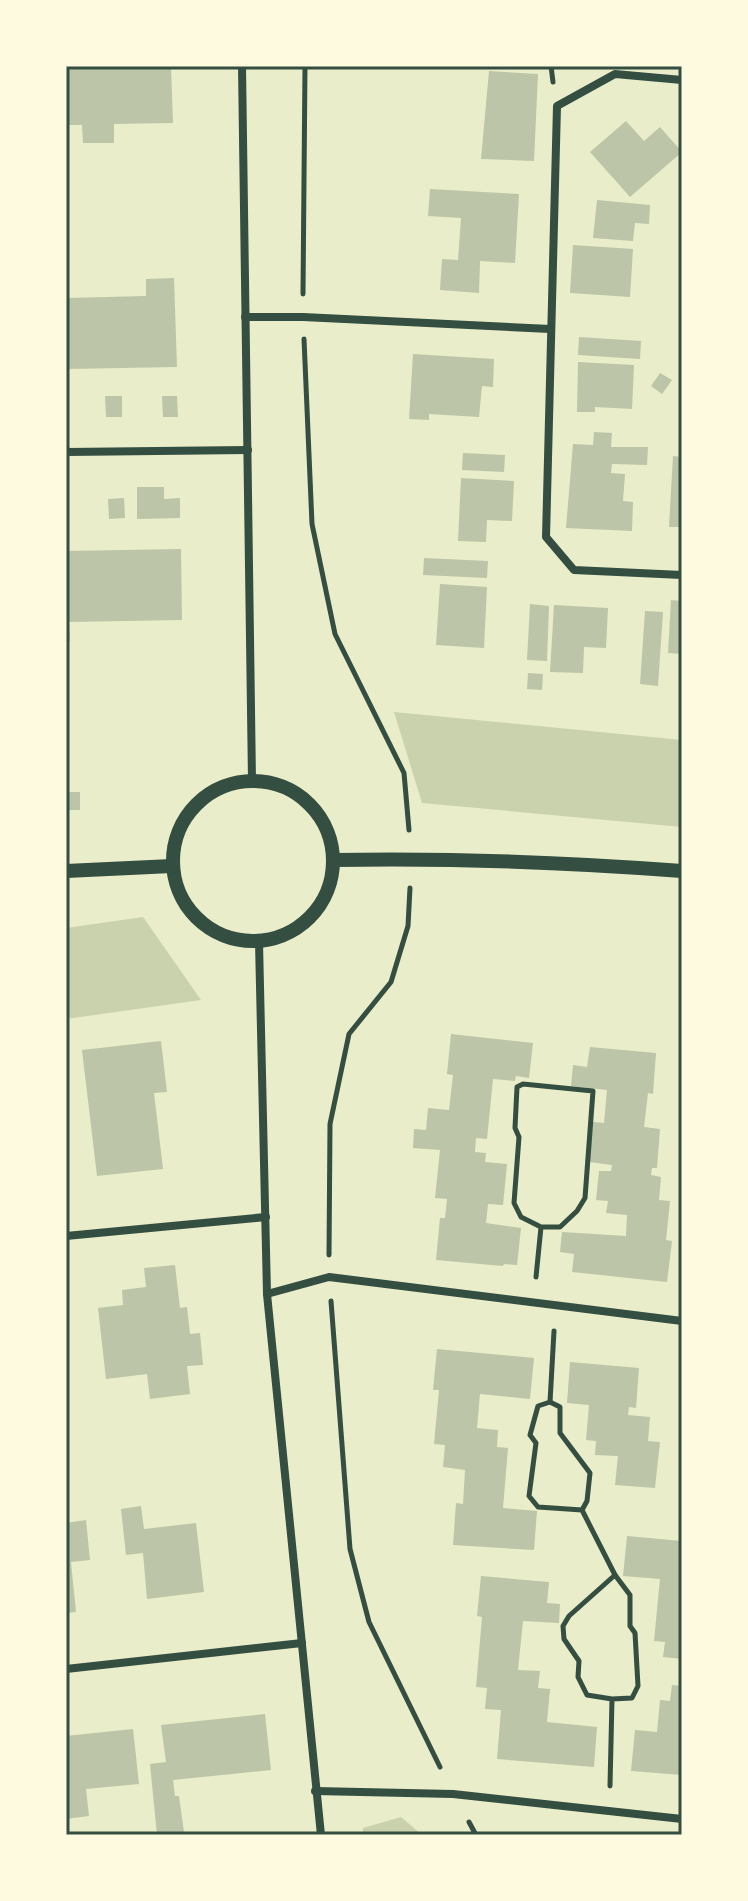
<svg xmlns="http://www.w3.org/2000/svg" width="748" height="1901" font-family="Roboto,sans-serif">
<style>
.green{fill:#cad2ad}
.building{fill:#bcc5a7}
.lines{fill:none;stroke-linecap:round;stroke-linejoin:round}
.path{stroke:#344e41;stroke-width:5}
.minor{stroke:#344e41;stroke-width:8}
.tertiary{stroke:#344e41;stroke-width:14}
.neatline{fill:none;stroke:#344e41;stroke-width:3}
</style>
<rect width="100%" height="100%" fill="#e9edc9"/>
<!-- green -->
<g class="green">
<path d="M394,712L682,740V827L422,803Z"/>
<path d="M143,917L201,1000L66,1019V928Z"/>
<path d="M401,1817L422,1835H363V1828Z"/>
</g>
<!-- building -->
<g class="building">
<path d="M66,66H171L173,123L114,124V143H83L82,125H66Z"/>
<path d="M489,71L538,74L534,161L481,159Z"/>
<path d="M626,121L644,141L660,127L682,152L630,197L590,152Z"/>
<path d="M430,189L519,194L515,263L480,261L479,293L440,290L442,259L458,260L461,218L428,216Z"/>
<path d="M597,200L650,205L649,224L635,223L633,241L593,238Z"/>
<path d="M573,245L633,249L630,297L570,293Z"/>
<path d="M174,278L177,367L66,369V298L146,296V279Z"/>
<path d="M579,337L641,341L640,359L578,355Z"/>
<path d="M413,354L494,359L493,387L482,386L479,417L429,414V420L409,419Z"/>
<path d="M578,362L634,365L632,409L595,407V412H577Z"/>
<path d="M660,373L672,380L662,394L651,386Z"/>
<path d="M105,396H122V417H106Z"/>
<path d="M162,396H177L178,417H163Z"/>
<path d="M594,432L612,433L611,447H648L647,465L612,464L611,473L625,474L623,501L633,502L632,531L566,528L573,444L593,445Z"/>
<path d="M463,453L505,455L504,472L462,470Z"/>
<path d="M673,456L682,457V527H669Z"/>
<path d="M461,478L514,481L512,521L487,520L486,542L458,541Z"/>
<path d="M137,487H164V499L180,498V518L137,519Z"/>
<path d="M124,498L125,518L109,519L108,499Z"/>
<path d="M181,549L182,620L69,622L70,641H66V551Z"/>
<path d="M424,558L488,561L487,578L423,575Z"/>
<path d="M440,584L487,587L484,648L436,645Z"/>
<path d="M671,600L682,601V654L668,653Z"/>
<path d="M530,604L549,606L547,661L527,660Z"/>
<path d="M554,605L608,608L606,648L584,647L583,673L550,672Z"/>
<path d="M645,611L663,612L658,686L640,684Z"/>
<path d="M528,673L543,674L542,690L527,689Z"/>
<rect x="66" y="792" width="14" height="18"/>
<path d="M451,1034L533,1043L529,1078L516,1076L515,1081L493,1079L487,1139L476,1138L475,1152L486,1153L485,1162L507,1164L503,1205L488,1204L486,1223L521,1228L517,1265L504,1264L503,1266L436,1260L440,1218H445L447,1199L435,1198L440,1150L413,1148L414,1129L426,1130L428,1108L449,1110L453,1075L447,1074Z"/>
<path d="M161,1041L167,1092L154,1093L163,1169L97,1176L82,1050Z"/>
<path d="M590,1047L656,1053L653,1094L648,1093L644,1127L660,1129L657,1168H652L651,1175L661,1177L659,1200L670,1201L666,1240L672,1241L667,1282L572,1272L574,1254L560,1252L562,1232L626,1236L627,1215L606,1213L608,1201L596,1200L599,1171H611L612,1165L589,1162L593,1122L604,1123L607,1090L571,1086L573,1065L587,1067Z"/>
<path d="M175,1265L180,1308L187,1307L190,1334L200,1333L203,1365L187,1366L190,1394L150,1399L147,1374L106,1379L98,1308L123,1305L122,1290L146,1287L144,1268Z"/>
<path d="M437,1349L534,1358L530,1399L480,1394L477,1428L498,1430L497,1447L508,1448L503,1508L537,1511L534,1550L453,1545L456,1503L463,1504L465,1470L443,1467L445,1445L434,1444L439,1390H433Z"/>
<path d="M570,1362L639,1368L636,1408L629,1407L628,1415L650,1417L648,1441L660,1442L655,1488L615,1485L618,1456L595,1455L596,1441L586,1440L589,1405L567,1403Z"/>
<path d="M141,1506L144,1529L196,1523L204,1592L147,1599L143,1553L126,1555L121,1509Z"/>
<path d="M86,1520L90,1560L71,1562L76,1612L66,1613V1523Z"/>
<path d="M627,1536L682,1541V1659L663,1657L665,1642L654,1641L660,1579L623,1576Z"/>
<path d="M481,1576L549,1582L547,1603L560,1604L559,1623L523,1621L518,1670L540,1671L538,1688L550,1689L547,1722L597,1727L594,1767L497,1759L501,1710L485,1709L487,1688L476,1687L482,1617L477,1616Z"/>
<path d="M672,1685L682,1686V1775L631,1771L635,1730L657,1732L660,1700L670,1701Z"/>
<path d="M265,1714L271,1770L173,1780L175,1796H179L184,1832L157,1835L150,1764L166,1762L161,1725Z"/>
<path d="M133,1729L139,1784L86,1789L89,1816L66,1819V1736Z"/>
</g>
<g class="lines">
<!-- path -->
<g class="path">
<path d="M551,66L553,82"/>
<path d="M303,294L305,66"/>
<path d="M304,339L312,524L335,634L404,773L409,830"/>
<path d="M329,1255L330,1124L349,1034L391,982L408,926L410,888"/>
<path d="M536,1277L541,1227L521,1217L514,1203L519,1137L515,1128L517,1087L523,1084L593,1091L585,1198L577,1211L560,1227H541"/>
<path d="M331,1301L350,1549L369,1622L440,1767"/>
<path d="M550,1402L554,1331"/>
<path d="M582,1510L587,1501L590,1473L560,1433V1407L550,1402L538,1406L530,1435L536,1443L529,1496L538,1507L582,1510L615,1575"/>
<path d="M610,1786L612,1699L587,1695L578,1677L579,1661L564,1639L563,1626L569,1616L615,1575L630,1595V1626L635,1633L638,1686L632,1698L612,1699"/>
<path d="M469,1822L476,1835"/>
</g>
<!-- minor -->
<g class="minor">
<path d="M242,66L252,781"/>
<path d="M682,80L615,74L557,106L546,537L574,570L682,575"/>
<path d="M245,317H303L550,329"/>
<path d="M66,452L248,450"/>
<path d="M259,942L267,1294L321,1835"/>
<path d="M66,1236L266,1217"/>
<path d="M267,1294L329,1277L682,1321"/>
<path d="M66,1669L302,1643"/>
<path d="M315,1791L453,1794L682,1819"/>
</g>
<!-- tertiary -->
<g class="tertiary">
<circle cx="253" cy="861" r="80"/>
<path d="M333,860C450,858 566,862 682,871"/>
<path d="M66,871L172,866"/>
</g>
</g>
<!-- border -->
<rect width="748" height="1901" fill="none" stroke="#fefae0" stroke-width="136"/>
<rect x="68" y="68" width="612" height="1765" class="neatline"/>
</svg>
